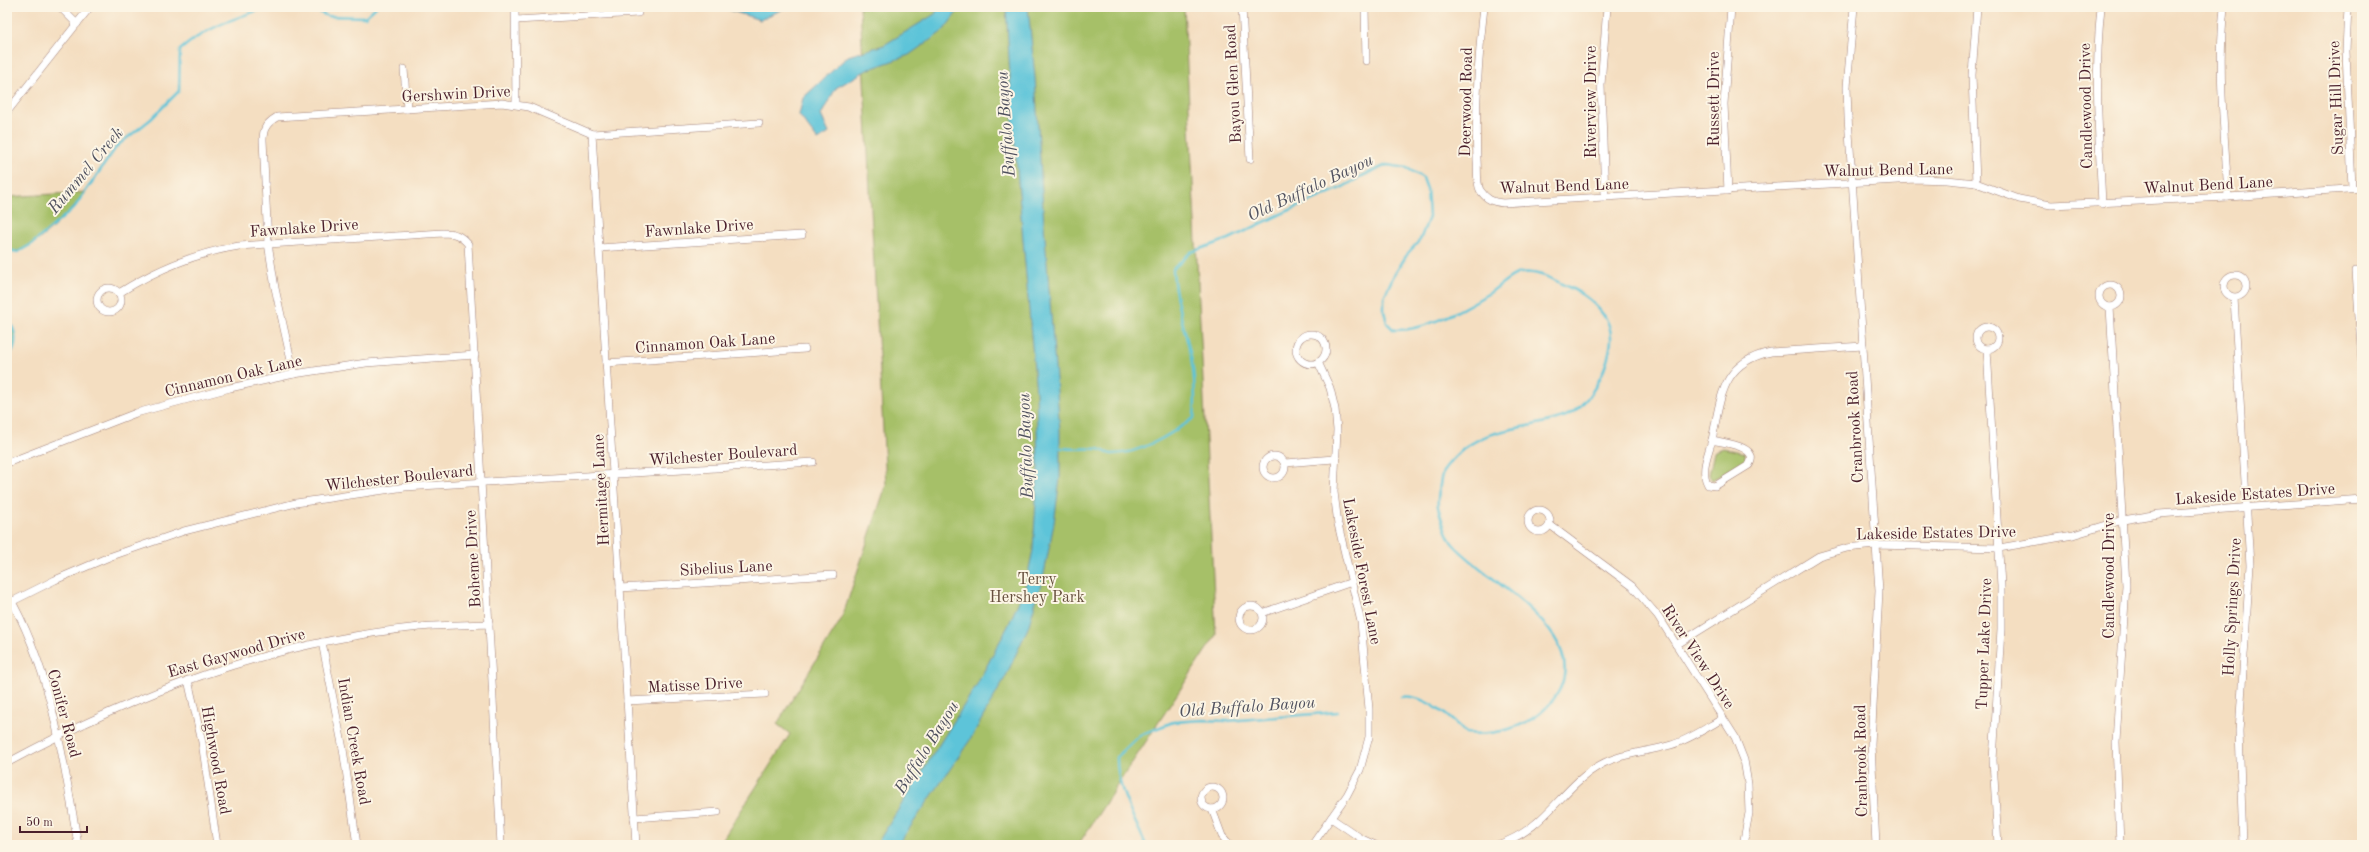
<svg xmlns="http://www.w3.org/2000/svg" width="2369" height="852" font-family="'Old Standard TT',serif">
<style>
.green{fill:#a6c067;stroke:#787049}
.water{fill:#5dc4d9;stroke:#547282}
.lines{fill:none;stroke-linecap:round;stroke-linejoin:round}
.stream{stroke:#5dc4d9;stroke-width:2.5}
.street-casing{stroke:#9f7e76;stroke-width:8}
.street{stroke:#fff;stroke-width:7}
.labels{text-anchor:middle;stroke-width:4;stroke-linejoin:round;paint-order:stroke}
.street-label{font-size:16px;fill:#4a1f2b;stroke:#fcf5e5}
.park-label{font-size:16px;fill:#664f3d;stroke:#fcf5e5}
.water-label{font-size:17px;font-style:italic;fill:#50515f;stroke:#fcf5e5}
</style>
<rect width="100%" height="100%" fill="#fcf5e5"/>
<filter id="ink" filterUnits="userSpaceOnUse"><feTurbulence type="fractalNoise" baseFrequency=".025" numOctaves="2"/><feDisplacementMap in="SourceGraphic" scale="8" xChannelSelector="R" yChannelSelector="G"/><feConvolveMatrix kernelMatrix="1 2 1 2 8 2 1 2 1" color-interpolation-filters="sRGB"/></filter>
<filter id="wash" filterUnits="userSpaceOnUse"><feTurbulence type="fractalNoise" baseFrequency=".012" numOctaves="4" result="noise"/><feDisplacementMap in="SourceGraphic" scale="16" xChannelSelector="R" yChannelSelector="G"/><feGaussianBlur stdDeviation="0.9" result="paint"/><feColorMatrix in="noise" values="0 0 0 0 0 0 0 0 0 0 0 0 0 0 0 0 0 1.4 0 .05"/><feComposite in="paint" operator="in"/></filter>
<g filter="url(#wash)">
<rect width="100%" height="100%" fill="#f4dec1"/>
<!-- green -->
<g class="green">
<path d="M860,7H1184L1216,635L1078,845H719L790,734L777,724L842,618L886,485Z"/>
<path d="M86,192C73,209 40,244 19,251C16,252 11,251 7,250V197Z"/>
<path d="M7,317C16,331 20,344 7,358Z"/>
<path d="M1723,448L1745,453L1746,461L1712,480L1709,475L1714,452Z"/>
</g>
<!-- water -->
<g class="water">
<path d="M720,7H787L760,20Z"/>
<path d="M939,7H961L943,31L909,55L867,70L836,88L821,115L829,133L818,140L799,115L803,98L848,56L884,45L935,14Z"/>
<path d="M1006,7H1028L1035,77L1044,224L1060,430V479L1054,523L1044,574L1028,628L1006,676L970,740L898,845H876L976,686L1008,626L1025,587L1033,550L1038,467L1036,393L1012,111Z"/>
</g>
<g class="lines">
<!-- stream -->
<g class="stream">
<path d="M309,7L327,16L365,17L376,7"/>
<path d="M7,250L18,252L32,244L74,208L117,146L151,119L179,91L180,50C206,27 236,18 268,7"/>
<path d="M7,317C16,331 20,344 7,358"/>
<path d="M1057,447C1071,451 1083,447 1097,449C1102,449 1107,454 1112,454C1141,454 1171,434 1194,418C1196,394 1194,367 1188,344C1182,319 1174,296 1173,269L1191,252L1229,239L1281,214L1343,187L1362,176L1387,165L1407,168L1423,178L1427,189L1429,217L1420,240L1408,253L1393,277L1384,297V311L1387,323L1394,330C1423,332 1467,307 1491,292C1499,286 1511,275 1520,273C1537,270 1552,279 1566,286C1583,293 1596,303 1606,319C1614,333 1611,346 1607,361C1601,380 1586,407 1566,416C1528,431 1487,424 1456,456C1445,467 1442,469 1440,485C1439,492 1437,500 1438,507C1441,517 1446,536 1453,544C1488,584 1610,641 1547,707C1526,728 1494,736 1466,733C1452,719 1423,693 1401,697"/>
<path d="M1146,845C1134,818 1116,787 1117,757L1140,735L1173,722L1203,720L1227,721L1338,712"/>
</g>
</g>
</g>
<g filter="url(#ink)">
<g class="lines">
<defs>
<g id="street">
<path d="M60,7L77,24"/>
<path d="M515,7L516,104"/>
<path d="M1242,7L1250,159"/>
<path d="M1365,7L1366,61"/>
<path d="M1484,7C1478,58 1475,108 1477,160C1478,169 1476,182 1480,190C1486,199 1492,202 1503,203L1915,179L1947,180L1976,183L2019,199L2051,205L2228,197L2362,188"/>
<path d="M1854,7L1847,87L1848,117L1879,591L1871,745L1876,845"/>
<path d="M2101,7C2094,73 2099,138 2102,204"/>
<path d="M2224,7C2217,70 2225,134 2228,197"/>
<path d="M2348,7L2346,51L2352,188"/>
<path d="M516,20L638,13"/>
<path d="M404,69L407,109"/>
<path d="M7,112L90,7"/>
<path d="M592,134L636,845"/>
<path d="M1976,183L1972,75L1977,7"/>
<path d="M1728,191L1724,104L1731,7"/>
<path d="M1605,197L1601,85L1607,7"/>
<path d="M599,248L802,235"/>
<path d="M2356,271L2362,362"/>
<circle cx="2235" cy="286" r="11"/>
<circle cx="2110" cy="296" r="11"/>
<circle cx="109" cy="300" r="12"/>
<path d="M119,293C157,269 195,253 239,246L443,233C455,233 460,235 468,244L501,845"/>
<path d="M2234,298L2250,565L2239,731L2243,845"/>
<path d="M2110,307L2126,585L2116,742L2120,845"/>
<circle cx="1987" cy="338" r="11"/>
<circle cx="1311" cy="349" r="15"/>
<path d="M1987,349L2001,586V630L1993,760L1998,845"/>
<path d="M606,363L805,349"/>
<path d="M294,374L275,288L268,243L263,140C263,128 267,123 277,117L502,103L529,107L592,134L759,123"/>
<path d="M1712,440C1721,398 1721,362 1771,352L1863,346"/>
<path d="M1712,440C1724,443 1761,446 1749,465L1715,486L1708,485C1700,471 1708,455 1712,440Z"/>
<circle cx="1274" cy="467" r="11"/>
<path d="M7,463L136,413L230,388L294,374L366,363L475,355"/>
<path d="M1285,463L1334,459"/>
<circle cx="1539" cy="521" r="11"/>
<path d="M1550,525L1632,586L1658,616L1735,737L1744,760L1748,784L1749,813L1743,845"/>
<path d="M620,588L833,575"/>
<path d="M7,593C51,667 64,762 78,845"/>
<path d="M7,604L55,580L109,557L184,531L296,503L405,487L813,462"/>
<circle cx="1251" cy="618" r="12"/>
<path d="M1262,613L1352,582"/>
<path d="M322,642L343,749L357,845"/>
<path d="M1676,645L1819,556L1847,548L1875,545L1999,548L2073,535L2123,520L2159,514L2362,499"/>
<path d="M188,680L202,742L217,845"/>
<path d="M627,701L765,694"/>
<path d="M7,763C138,692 270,642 420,627C443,625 466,625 489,624"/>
<circle cx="1212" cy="798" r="11"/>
<path d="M1212,809L1222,836L1230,845"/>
<path d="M634,818L718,812"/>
<path d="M1331,818L1362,839L1375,845"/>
<path d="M1312,845L1347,795L1360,770L1369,737V709L1361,622L1338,524L1334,492L1337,430L1335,409L1330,388L1318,362"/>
<path d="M1497,845C1547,829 1560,788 1600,765C1622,753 1647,752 1671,745C1689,740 1706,728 1722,719"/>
</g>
</defs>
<!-- street casing -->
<use href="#street" class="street-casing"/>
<!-- street -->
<use href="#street" class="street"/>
</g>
</g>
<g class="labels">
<!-- street labels -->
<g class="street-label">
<text transform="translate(1232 84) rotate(-93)" y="6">Bayou Glen Road</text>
<text transform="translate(456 93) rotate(-3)" y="6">Gershwin Drive</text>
<text transform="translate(2335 98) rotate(-92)" y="6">Sugar Hill Drive</text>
<text transform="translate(1713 99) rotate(-90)" y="6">Russett Drive</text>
<text transform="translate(1465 102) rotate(-89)" y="6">Deerwood Road</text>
<text transform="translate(1590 102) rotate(-90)" y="6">Riverview Drive</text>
<text transform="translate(2085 106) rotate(-91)" y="6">Candlewood Drive</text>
<text transform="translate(1888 169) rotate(-1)" y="6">Walnut Bend Lane</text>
<text transform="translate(2208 184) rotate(-3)" y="6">Walnut Bend Lane</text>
<text transform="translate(1564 185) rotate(-2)" y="6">Walnut Bend Lane</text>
<text transform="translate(304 227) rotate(-4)" y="6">Fawnlake Drive</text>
<text transform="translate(699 227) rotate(-4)" y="6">Fawnlake Drive</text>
<text transform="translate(705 342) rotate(-4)" y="6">Cinnamon Oak Lane</text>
<text transform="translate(233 375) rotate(-13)" y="6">Cinnamon Oak Lane</text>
<text transform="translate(1854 427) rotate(-93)" y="6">Cranbrook Road</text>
<text transform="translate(723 454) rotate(-4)" y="6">Wilchester Boulevard</text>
<text transform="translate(399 477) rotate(-6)" y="6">Wilchester Boulevard</text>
<text transform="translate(600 490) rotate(-93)" y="6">Hermitage Lane</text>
<text transform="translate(2255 493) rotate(-4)" y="6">Lakeside Estates Drive</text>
<text transform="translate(1936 532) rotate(-1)" y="6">Lakeside Estates Drive</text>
<text transform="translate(472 559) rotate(-93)" y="6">Boheme Drive</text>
<text transform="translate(726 567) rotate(-3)" y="6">Sibelius Lane</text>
<text transform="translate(1363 571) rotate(79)" y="6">Lakeside Forest Lane</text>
<text transform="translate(2108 576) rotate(-90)" y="6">Candlewood Drive</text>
<text transform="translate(2231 607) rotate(-87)" y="6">Holly Springs Drive</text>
<text transform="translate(1983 644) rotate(-88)" y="6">Tupper Lake Drive</text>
<text transform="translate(236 652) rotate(-16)" y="6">East Gaywood Drive</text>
<text transform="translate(1699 656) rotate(57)" y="6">River View Drive</text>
<text transform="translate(695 684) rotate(-3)" y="6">Matisse Drive</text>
<text transform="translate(65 713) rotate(75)" y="6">Conifer Road</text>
<text transform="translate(355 741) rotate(80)" y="6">Indian Creek Road</text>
<text transform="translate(217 760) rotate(80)" y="6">Highwood Road</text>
<text transform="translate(1860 761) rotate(-91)" y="6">Cranbrook Road</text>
</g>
<!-- park labels -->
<g class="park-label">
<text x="1037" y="584">Terry<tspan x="1037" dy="18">Hershey Park</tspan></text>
</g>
<!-- water labels -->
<g class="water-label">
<text transform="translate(1005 124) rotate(-94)" y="6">Buffalo Bayou</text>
<text transform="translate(85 170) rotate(-50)" y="6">Rummel Creek</text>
<text transform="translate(1310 187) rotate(-25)" y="6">Old Buffalo Bayou</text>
<text transform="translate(1025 446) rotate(-92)" y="6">Buffalo Bayou</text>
<text transform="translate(1247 706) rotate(-4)" y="6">Old Buffalo Bayou</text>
<text transform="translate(926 747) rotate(-58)" y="6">Buffalo Bayou</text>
</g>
</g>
<!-- margin -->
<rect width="2369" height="852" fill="none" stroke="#fcf5e5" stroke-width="24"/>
<!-- scale -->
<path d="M20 826v6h67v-6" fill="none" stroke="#4a1f2b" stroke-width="2"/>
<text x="26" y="826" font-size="12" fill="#4a1f2b" stroke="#fcf5e5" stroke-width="3" paint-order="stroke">50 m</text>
</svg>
